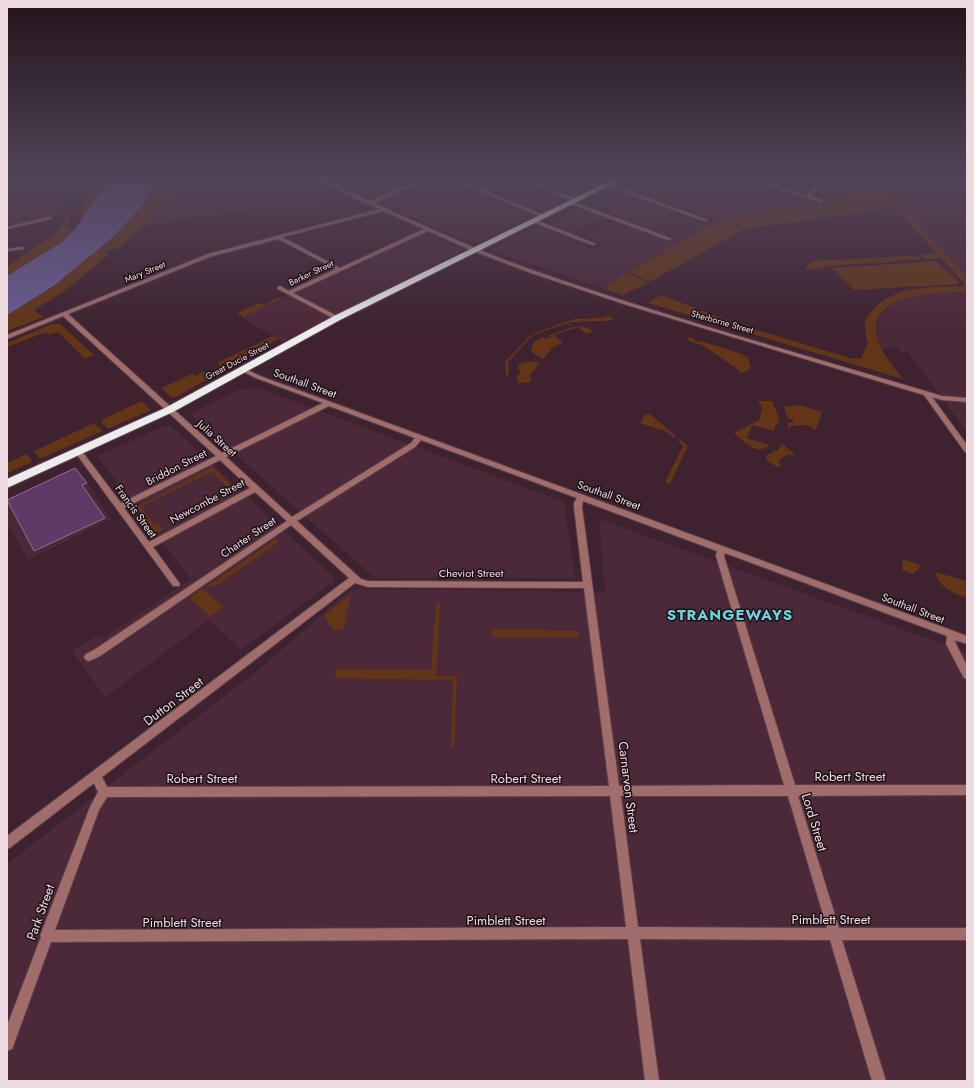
<svg xmlns="http://www.w3.org/2000/svg" width="974" height="1088" font-family="Jost,sans-serif">
<style>
.built{fill:#4c2939}
.green{fill:#633517}
.water{fill:#695e96}
.building{fill:#603966;stroke:#89738d}
.lines{fill:none;stroke-linecap:round;stroke-linejoin:round}
.street-casing{stroke:#5a404c;stroke-width:2}
.highway-casing{stroke:#5a404c;stroke-width:2}
.street{fill:#a06d6b;fill-rule:evenodd}
.highway{fill:#ececec;fill-rule:evenodd}
.labels{text-anchor:middle;stroke-width:3;stroke-linejoin:round;paint-order:stroke}
.far-street-label{font-size:9px;fill:#eedbe2;stroke:#1d1016}
.street-label{font-size:11px;fill:#eedbe2;stroke:#1d1016}
.near-street-label{font-size:13px;fill:#eedbe2;stroke:#1d1016}
.district-label{font-size:15px;font-weight:bold;letter-spacing:1px;fill:#69d5de;stroke:#1d1016}
</style>
<rect width="100%" height="100%" fill="#3e222f"/>
<!-- built -->
<g class="built">
<path d="M32,177H67L71,182L57,215L7,225V186L31,182Z"/>
<path d="M197,177H304L335,194L336,196L348,199L203,216L141,228L162,205L180,196L173,190L178,183Z"/>
<path d="M324,177H422L397,189L366,194H361Z"/>
<path d="M457,177H507L566,200L542,212Z"/>
<path d="M523,177H572L596,186L573,197Z"/>
<path d="M640,177H654L694,189L698,186L673,177H733L825,206L736,214L718,220L621,186Z"/>
<path d="M917,177H967V276L883,188L927,187Z"/>
<path d="M446,179L510,205L534,215L476,243L470,242L385,205V200Z"/>
<path d="M614,191L708,225L606,286L610,291L491,250L538,227L596,250L604,244L585,236L611,222L625,226L633,222L588,204Z"/>
<path d="M578,209L603,218L574,233L550,223Z"/>
<path d="M427,233L464,250L282,342L241,317Z"/>
<path d="M967,292V432L908,352L901,353L897,347L880,348L876,330L879,317L890,305L900,299L935,293Z"/>
<path d="M258,388L564,502L575,578H375L191,415L193,412L238,390Z"/>
<path d="M167,425L171,426L334,577V581L241,650L209,620L105,697L72,651L96,636L97,638L102,635L103,638L191,579L97,456Z"/>
<path d="M76,467L111,519L28,560L7,522V500Z"/>
<path d="M599,519L967,653V1081H7V864L257,671L352,589L605,592Z"/>
</g>
<!-- green -->
<g class="green">
<path d="M857,177H867L873,186L882,187L902,206L897,207L905,210L909,214H967V216H911L967,276V292C935,293 858,293 880,346C885,357 895,368 903,379L648,303L661,295L737,324L853,359L861,358L868,343C863,327 863,319 876,307C900,284 932,288 963,286L964,283L940,257L938,259C929,260 925,260 918,254H938L896,210L891,208L744,229L720,220C753,207 790,209 825,206V201L852,194L859,183Z"/>
<path d="M174,179L178,183L173,190L180,196L162,205L148,222L119,248L103,251L108,255L66,290L34,310L44,317L7,331V315L55,285L113,237L139,209L157,180Z"/>
<path d="M107,183L81,219L78,215L87,197H81L89,184Z"/>
<path d="M73,211L66,228L74,230L62,242L7,276V267L54,234L61,226L66,214Z"/>
<path d="M718,220L743,230L649,282L629,272Z"/>
<path d="M901,256H918L921,259L879,263L872,258Z"/>
<path d="M870,258L875,262L874,263L825,266L826,268L808,270L805,269L812,261Z"/>
<path d="M936,261L959,282L958,284L854,290L832,268Z"/>
<path d="M628,273L648,283L623,295L610,291L605,286Z"/>
<path d="M279,297L282,298L243,317L237,313L259,303L264,305Z"/>
<path d="M608,316L610,318L613,317L614,319L607,321L571,322L533,335L508,362L509,375H506L505,362L532,334L574,319L601,318Z"/>
<path d="M52,324H60L94,355L85,359L58,332L49,335L46,332L7,347V343Z"/>
<path d="M583,326L594,331L587,334L578,327L554,335L563,343L554,346L543,359L537,356L531,351L532,346L535,341L543,337L545,339L551,337L549,335L573,327Z"/>
<path d="M273,336L278,339L224,370L218,365L219,362Z"/>
<path d="M689,337L695,339L694,340L700,342L701,341L742,354L748,358L751,367L749,370L741,373L739,370L702,345L687,341Z"/>
<path d="M532,361L540,363L530,375L531,382L518,383L517,375H520V370H517L518,366L522,363Z"/>
<path d="M203,372H211L215,375L176,397H171L161,388L192,374L195,376Z"/>
<path d="M142,401L151,410L108,429L101,422L103,420V419Z"/>
<path d="M758,401H772L779,417L778,424H776L774,431L752,425L747,438L769,445C758,458 742,440 734,433L759,420L762,408Z"/>
<path d="M800,405L822,412L816,429L805,425L791,426L790,428L787,427L789,422L793,423V420L788,419L784,407Z"/>
<path d="M646,414H650L676,436L673,437L667,432L640,423Z"/>
<path d="M92,424H95L102,431L40,459L34,451Z"/>
<path d="M681,440L688,446L670,484L665,482L683,446L678,441Z"/>
<path d="M783,444L795,455H788L781,458L779,462L781,467H777L766,460L767,455L778,450L781,445Z"/>
<path d="M27,454L32,462L7,473V463Z"/>
<path d="M213,467L237,491L230,495L224,488L226,487L212,471L141,507L154,525L158,523L163,530L156,533L137,508L138,506Z"/>
<path d="M277,538V543L216,586L212,587L209,585Z"/>
<path d="M903,559L920,565L918,570L912,574L902,570Z"/>
<path d="M935,572L967,581V598C952,593 940,588 935,572Z"/>
<path d="M202,589L223,607L210,616L190,598Z"/>
<path d="M351,594L343,630H333L324,615Z"/>
<path d="M440,603L436,676H457L454,747H451L453,680L335,678L336,669L431,670L436,604Z"/>
<path d="M492,629H546V631H578L579,637H492Z"/>
</g>
<!-- water -->
<path class="water" d="M111,177H158L139,209L113,237L55,285L7,315V276L62,242L74,230Z"/>
<!-- building -->
<path class="building" d="M75,468L87,483L82,485L105,518L34,551L7,500Z"/>
<g class="lines">
<defs>
<g id="street">
<path d="M182,177H188L184,179Z"/>
<path d="M312,177H318L370,201L427,177H433L374,203C427,227 480,252 535,271C669,318 808,356 942,396L967,398V402L942,400L932,397L967,445V452H965L924,395L627,305L531,273L473,251L428,231L293,293L339,317L340,318L337,320L278,289L277,288L280,286L289,291L336,269L278,239L212,256L68,314L222,453L323,403L256,378L242,371L241,370L244,368L260,376L967,636V644L955,640L956,644L967,666V679L964,678L946,644L947,636L725,553L724,556L795,785H967V795L798,796L839,928H967V940H842L886,1081H872L830,940L640,939L659,1081H645L628,939L51,942L14,1044L12,1049L7,1051V1026L41,937L40,936L90,807L98,792L94,783L11,847L7,849V836L349,578L291,525L100,656L89,661L86,660L84,657L86,654L94,650L287,521L255,492L153,547L180,584L179,586H173L75,452L77,450H81L121,503L216,456L63,316L7,339V335L208,254L380,209L367,204ZM384,211L424,229L340,268L282,237ZM329,406L415,438L411,443L292,517L226,457ZM421,440L577,498L574,503V507L583,582L368,581L361,579L297,521L415,447ZM220,460L250,488L149,542L124,508ZM583,501L717,551L716,556L784,785L619,786L582,507ZM355,583L368,587L584,588L609,786L107,787L102,777ZM610,796L626,927L55,930L99,810L107,797ZM621,796H788L827,928L638,927Z"/>
<path d="M445,177H452L546,216L542,217Z"/>
<path d="M513,177H520L578,200L574,201Z"/>
<path d="M578,177H585L606,185L610,184L708,220L704,221L607,186L603,187Z"/>
<path d="M661,177H668L696,187L692,188Z"/>
<path d="M740,177H747L775,186L777,184L774,177H778L781,184L779,187L806,195L822,177H827L810,196L822,200V202H820Z"/>
<path d="M570,202H574L672,239L668,240L570,204Z"/>
<path d="M49,217H51V219L7,229V227Z"/>
<path d="M532,220H536L596,244L592,245L532,222Z"/>
<path d="M22,247L24,248V249L7,251V249Z"/>
</g>
<path id="highway" d="M618,177H627L340,320L173,412L7,488V479L165,408L334,316Z"/>
</defs>
<!-- street casing -->
<use href="#street" class="street-casing"/>
<!-- highway casing -->
<use href="#highway" class="highway-casing"/>
<!-- street -->
<use href="#street" class="street"/>
<!-- highway -->
<use href="#highway" class="highway"/>
</g>
<!-- sky -->
<linearGradient id="sky" x2="0" y2="1"><stop stop-color="#22131a"/><stop offset="0.54" stop-color="#524458"/><stop offset="1" stop-color="#524458" stop-opacity="0"/></linearGradient>
<rect width="974" height="330" fill="url(#sky)"/>
<g class="labels">
<!-- far-street labels -->
<g class="far-street-label">
<text transform="translate(145 272) rotate(-22)" y="3">Mary Street</text>
<text transform="translate(311 273) rotate(-25)" y="3">Barker Street</text>
<text transform="translate(722 322) rotate(16)" y="3">Sherborne Street</text>
<text transform="translate(237 361) rotate(-28)" y="3">Great Ducie Street</text>
</g>
<!-- street labels -->
<g class="street-label">
<text transform="translate(305 383) rotate(20)" y="4">Southall Street</text>
<text transform="translate(217 438) rotate(42)" y="4">Julia Street</text>
<text transform="translate(176 467) rotate(-27)" y="4">Briddon Street</text>
<text transform="translate(609 495) rotate(20)" y="4">Southall Street</text>
<text transform="translate(207 501) rotate(-28)" y="4">Newcombe Street</text>
<text transform="translate(136 511) rotate(54)" y="4">Francis Street</text>
<text transform="translate(248 537) rotate(-34)" y="4">Charter Street</text>
<text x="471" y="577">Cheviot Street</text>
<text transform="translate(913 608) rotate(21)" y="4">Southall Street</text>
</g>
<!-- near-street labels -->
<g class="near-street-label">
<text transform="translate(173 701) rotate(-37)" y="5">Dutton Street</text>
<text x="850" y="781">Robert Street</text>
<text x="202" y="783">Robert Street</text>
<text x="526" y="783">Robert Street</text>
<text transform="translate(629 787) rotate(83)" y="5">Carnarvon Street</text>
<text transform="translate(815 822) rotate(73)" y="5">Lord Street</text>
<text transform="translate(40 912) rotate(-70)" y="5">Park Street</text>
<text x="831" y="924">Pimblett Street</text>
<text x="506" y="925">Pimblett Street</text>
<text x="182" y="927">Pimblett Street</text>
</g>
<!-- district labels -->
<g class="district-label">
<text x="730" y="620">STRANGEWAYS</text>
</g>
</g>
<!-- border -->
<rect width="974" height="1088" fill="none" stroke="#eedbe2" stroke-width="16"/>
</svg>
